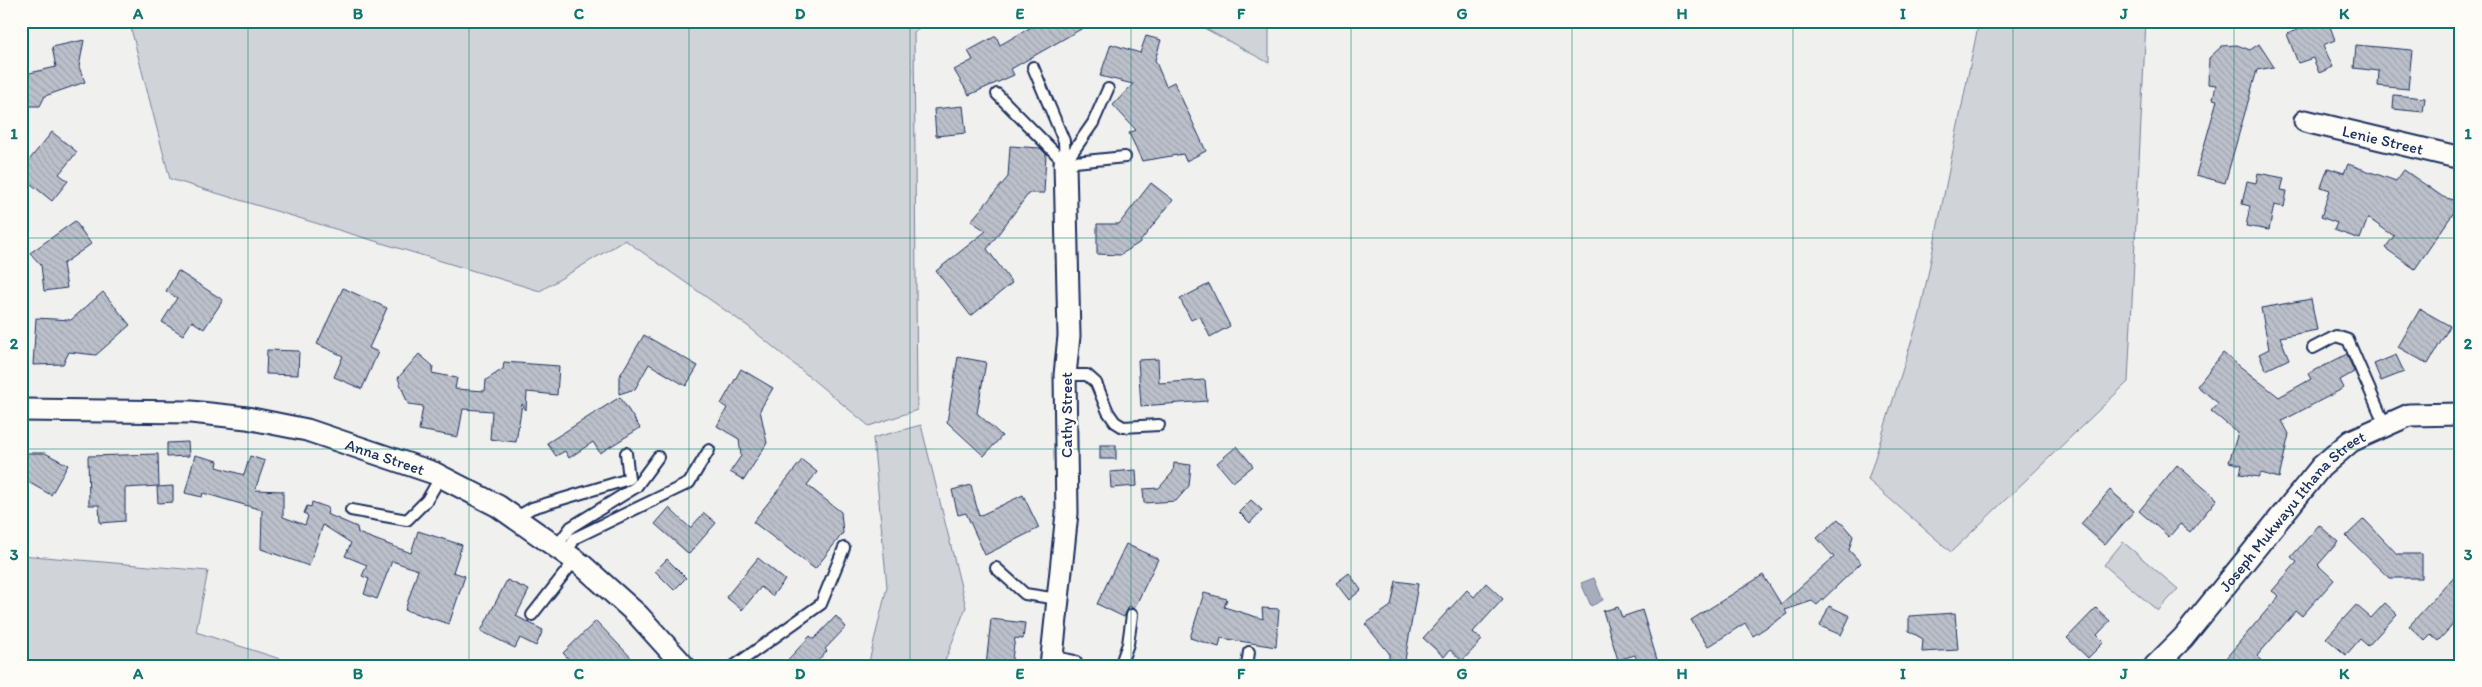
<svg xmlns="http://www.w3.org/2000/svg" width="2482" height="687" font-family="Itim,sans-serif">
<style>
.grass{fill:#d0d3d8;stroke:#76819b}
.water{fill:#a7adbd;stroke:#6f7b97}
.building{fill:url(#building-back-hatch);stroke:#1b2f5e}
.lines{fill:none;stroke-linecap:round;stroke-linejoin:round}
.service-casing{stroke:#1b2f5e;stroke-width:14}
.minor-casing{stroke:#1b2f5e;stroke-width:25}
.service{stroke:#fdfcf7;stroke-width:10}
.minor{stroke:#fdfcf7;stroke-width:21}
.grid{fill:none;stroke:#0f766e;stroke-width:1;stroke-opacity:0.55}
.labels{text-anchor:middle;stroke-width:4.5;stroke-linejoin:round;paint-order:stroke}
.street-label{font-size:16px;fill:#1b2f5e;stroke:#fdfcf7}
.neatline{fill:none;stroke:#0f766e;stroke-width:2}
.grid-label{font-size:16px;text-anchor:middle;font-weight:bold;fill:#0f766e}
</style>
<defs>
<pattern id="building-back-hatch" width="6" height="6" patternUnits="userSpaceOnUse" patternTransform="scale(1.25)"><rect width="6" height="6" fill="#bbc0ca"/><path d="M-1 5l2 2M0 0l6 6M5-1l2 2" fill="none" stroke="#a0a5b0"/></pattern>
</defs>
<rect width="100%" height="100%" fill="#f0f0ee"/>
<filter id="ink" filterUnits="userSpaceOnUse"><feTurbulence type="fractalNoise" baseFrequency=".02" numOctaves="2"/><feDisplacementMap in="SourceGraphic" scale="10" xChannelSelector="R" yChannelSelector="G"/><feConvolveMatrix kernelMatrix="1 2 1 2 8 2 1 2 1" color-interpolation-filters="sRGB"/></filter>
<g filter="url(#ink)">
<!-- grass -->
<g class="grass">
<path d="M129,21H929L914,32L917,410L869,426L749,327L625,240L540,291L170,179Z"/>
<path d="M1191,21H1269V63Z"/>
<path d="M1979,21H2146L2128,382L1951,552L1868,480L1920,314Z"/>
<path d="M921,425L966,607L943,666H868L887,587L873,438Z"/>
<path d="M2123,542L2178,589L2158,611L2104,565Z"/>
<path d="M21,555L208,571L196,632L302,666H21Z"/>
</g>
<!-- water -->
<path class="water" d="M1594,578L1603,600L1591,606L1581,583Z"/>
<!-- building -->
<g class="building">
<path d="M1042,21H1095L1011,69L1014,75L969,95L954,70L973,60L968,51L996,36L1000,45Z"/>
<path d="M2321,21H2328L2335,40L2323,45L2333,67L2319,73L2313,58L2298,63L2287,34Z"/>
<path d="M1146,36L1161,40L1155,60L1166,86L1174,82L1206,151L1186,161L1183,154L1142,161L1129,133L1136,130L1113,105L1133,84L1100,76L1111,44L1140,53Z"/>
<path d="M84,40L79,67L85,82L45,96L40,106H26L24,95L21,94V75L56,67L52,47Z"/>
<path d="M2259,44L2274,67L2257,70L2225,183L2196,175L2217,100L2213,99L2216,85L2208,84L2209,58L2222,46L2237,45L2250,50Z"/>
<path d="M2356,45L2412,50L2408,89L2378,86L2379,71L2354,68Z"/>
<path d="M2394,95L2425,98L2423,112L2393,109Z"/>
<path d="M963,106L966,133L936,136L934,109Z"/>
<path d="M52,132L77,152L59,174L68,181L52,201L21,176V170Z"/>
<path d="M1010,146L1040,148L1046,154L1044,193H1029L987,249L1012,283L971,316L936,271L986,231L971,221L1008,177Z"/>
<path d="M2348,164L2396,181L2404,170L2443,197L2461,202L2415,269L2385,248L2394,236L2368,218L2360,239L2334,230L2337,223L2321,217L2330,190L2321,187L2328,168L2344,173Z"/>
<path d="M2258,173L2284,178L2281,190L2287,191L2284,207L2274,205L2269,230L2246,226L2250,206L2242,204L2247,181L2256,183Z"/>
<path d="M1151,183L1173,200L1139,243L1120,255L1097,254V224H1119Z"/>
<path d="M75,221L91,244L63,264L67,288L44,291L41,265L30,253Z"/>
<path d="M178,271L223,300L204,329L192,321L183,335L162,322L177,298L166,291Z"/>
<path d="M1209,284L1230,326L1210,337L1200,316L1191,320L1180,299Z"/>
<path d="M343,288L387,308L369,348L378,352L362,389L334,377L343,356L317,344Z"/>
<path d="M103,292L130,325L96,355L69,352L63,364L33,365L36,318L71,320Z"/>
<path d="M2311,299L2317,330L2280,337L2289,359L2266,370L2259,354L2269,349L2261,308Z"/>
<path d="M2420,309L2450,326L2428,364L2398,347Z"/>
<path d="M644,335L698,366L686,386L649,364L635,389L619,394V377Z"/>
<path d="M267,350L299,351L298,375L266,374Z"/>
<path d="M2223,353L2279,397L2311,379L2308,374L2347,354L2354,372L2340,380L2344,388L2282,421L2289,434L2279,478L2261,473L2259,477L2240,474L2242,465L2229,462L2238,433L2211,411L2218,403L2197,386Z"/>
<path d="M419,354L433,366L432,373L457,378L455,389L485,391L486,380L503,369L504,362L559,366L557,395L527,392L526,410L522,404L516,442L490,439L492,411L463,409L458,437L419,430L423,406L408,404L398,378Z"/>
<path d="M2396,355L2404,372L2381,381L2374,364Z"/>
<path d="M958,357L986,362L977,413L1002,436L984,456L947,422Z"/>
<path d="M1158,359L1159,383L1205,380L1207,401L1141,406L1138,360Z"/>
<path d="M741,369L773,388L760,410L767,443L744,480L730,472L741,456L739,439L717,426L727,408L721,404Z"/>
<path d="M620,397L640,428L600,453L593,442L569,458L565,451L556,456L547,443Z"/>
<path d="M188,442L189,456L167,457V443Z"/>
<rect x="1100" y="445" width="16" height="14"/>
<path d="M1237,446L1253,466L1233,482L1217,463Z"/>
<path d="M21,453H45L68,465L51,495L21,478Z"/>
<path d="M158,454L159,486L125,488V521L100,523L99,505H89L88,456Z"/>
<path d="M195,455L218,461L217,467L244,475L250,456L265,461L255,490L283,491V517L305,525L308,516L304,513L307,506L311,507L312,502L329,508L327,514L357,527L358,533L411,553L418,531L462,545L453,572L465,576L449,624L405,610L418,570L392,561L377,599L364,594L369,579L362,576L367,565L345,556L351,543L323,525L309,566L261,549L262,510L203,493L202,497L185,493Z"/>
<path d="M802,460L817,472L807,485L841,512L843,533L815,569L753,522Z"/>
<path d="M1174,463L1191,465L1189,486L1176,501L1144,503L1143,489L1159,488L1173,472Z"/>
<path d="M2177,465L2217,499L2190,532L2180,524L2169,537L2139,511Z"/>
<path d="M1136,470L1137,486L1111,488L1110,472Z"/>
<path d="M971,485L979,516L1023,495L1039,528L985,555L966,513L958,515L952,490Z"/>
<path d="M173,486V502L158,503L157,487Z"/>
<path d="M2110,490L2134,511L2105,545L2081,524Z"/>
<path d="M1251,500L1262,510L1250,523L1239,512Z"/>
<path d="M669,508L690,528L704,513L716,523L689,554L655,524Z"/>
<path d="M1838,519L1853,536L1849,550L1861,563L1817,605L1812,601L1785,610L1787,614L1753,636L1745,623L1708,647L1691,620L1763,575L1781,604L1834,557L1817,538Z"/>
<path d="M2364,519L2397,554H2422V578H2389L2346,536Z"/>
<path d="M2319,525L2338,542L2318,565L2334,580L2302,616L2296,611L2257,656L2268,666H2219L2279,596L2272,591L2297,562L2291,557Z"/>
<path d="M1126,544L1158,559L1134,609L1129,606L1124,617L1097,604Z"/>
<path d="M758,558L785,580L772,596L761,587L742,610L726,597Z"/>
<path d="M667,559L686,578L674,590L655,571Z"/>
<path d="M2461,569V616L2438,641L2431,635L2425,641L2409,626Z"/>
<path d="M1349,573L1361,590L1349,600L1336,583Z"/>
<path d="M507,580L529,590L516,616L543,630L536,646L520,638L515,648L481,631Z"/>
<path d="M1396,581L1418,584L1404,666L1389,665V653L1365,624L1391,606Z"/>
<path d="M1486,583L1503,599L1473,632L1482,640L1462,661L1450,650L1444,657L1423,638L1467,590L1474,597Z"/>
<path d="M1204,593L1227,599L1224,607L1263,619L1262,608L1279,609L1276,647L1221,638L1219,647L1190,638Z"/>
<path d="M2385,603L2397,614L2368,646L2360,639L2346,655L2326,638L2356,605L2371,618Z"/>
<path d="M1829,606L1850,616L1841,635L1820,626Z"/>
<path d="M1618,607L1622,617L1642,610L1659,666H1639L1635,655L1618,660L1603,611Z"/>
<path d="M2096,608L2110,621L2097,635L2104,642L2088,658L2067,638Z"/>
<path d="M1955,613L1958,650L1922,652L1923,639L1909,631V616Z"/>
<path d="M836,616L846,627L825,649L827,651L813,666H782L810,636L814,639Z"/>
<path d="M991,619L1025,623L1023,639L1015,638L1011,666H986Z"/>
<path d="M596,621L639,666H575L563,653Z"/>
</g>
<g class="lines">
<defs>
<g id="service">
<path d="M1033,67L1064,141L1065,163"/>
<path d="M997,94L1065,163"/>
<path d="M1065,163L1093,123L1108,89"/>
<path d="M1065,163L1125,157"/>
<path d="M2313,348L2336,336L2348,340L2385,425"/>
<path d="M1065,375H1087L1096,383L1108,412L1115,422L1123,427L1159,425"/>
<path d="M351,510L407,520L427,500L441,476"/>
<path d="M515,518L532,508L629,479L626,453"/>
<path d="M556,547L571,527L636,487L658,457"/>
<path d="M566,554L575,538L689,483L709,450"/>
<path d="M996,568L1025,594L1058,599"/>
<path d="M532,615L575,560"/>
<path d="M734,666L821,604L844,548"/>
<path d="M1120,666L1128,644L1132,615"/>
<path d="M1247,666L1249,652"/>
</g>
<g id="minor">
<path id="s1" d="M2305,121L2461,158"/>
<path id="s2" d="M21,410L191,412L247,418L307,430L434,473L498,506L582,565L638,615L684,666"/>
<path d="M1052,662L1072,666"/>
<path d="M1051,666L1067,513L1065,375L1069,336L1065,163"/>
<path id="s3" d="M2155,666L2183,638L2321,467L2351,441L2409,415L2461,414"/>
</g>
</defs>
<!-- service casing -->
<use href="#service" class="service-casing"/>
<!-- minor casing -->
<use href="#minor" class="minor-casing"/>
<!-- service -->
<use href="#service" class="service"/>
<!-- minor -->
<use href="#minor" class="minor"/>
</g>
</g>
<!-- grid -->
<path class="grid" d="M248,21V666M469,21V666M689,21V666M910,21V666M1131,21V666M1351,21V666M1572,21V666M1793,21V666M2013,21V666M2234,21V666M21,238H2461M21,449H2461"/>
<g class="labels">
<!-- street labels -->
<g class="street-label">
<text dy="6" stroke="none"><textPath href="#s1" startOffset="80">Lenie Street</textPath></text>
<text transform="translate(1066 415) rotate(-90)" y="6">Cathy Street</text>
<text dy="6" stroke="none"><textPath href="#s2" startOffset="370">Anna Street</textPath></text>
<text dy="6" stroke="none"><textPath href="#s3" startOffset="208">Joseph Mukwayu Ithana Street</textPath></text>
</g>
</g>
<!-- margin -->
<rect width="2482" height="687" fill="none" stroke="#fdfcf7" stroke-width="55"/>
<rect x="28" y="28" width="2426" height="632" class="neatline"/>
<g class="grid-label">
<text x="138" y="19">A</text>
<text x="358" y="19">B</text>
<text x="579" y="19">C</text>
<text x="800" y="19">D</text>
<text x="1020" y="19">E</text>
<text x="1241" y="19">F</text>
<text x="1462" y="19">G</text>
<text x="1682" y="19">H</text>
<text x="1903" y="19">I</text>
<text x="2124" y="19">J</text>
<text x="2344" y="19">K</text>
<text x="14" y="139">1</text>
<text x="2468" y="139">1</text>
<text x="14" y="349">2</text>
<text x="2468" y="349">2</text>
<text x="14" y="560">3</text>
<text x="2468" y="560">3</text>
<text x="138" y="679">A</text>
<text x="358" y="679">B</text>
<text x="579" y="679">C</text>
<text x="800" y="679">D</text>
<text x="1020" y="679">E</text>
<text x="1241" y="679">F</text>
<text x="1462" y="679">G</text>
<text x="1682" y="679">H</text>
<text x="1903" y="679">I</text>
<text x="2124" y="679">J</text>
<text x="2344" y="679">K</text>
</g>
</svg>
